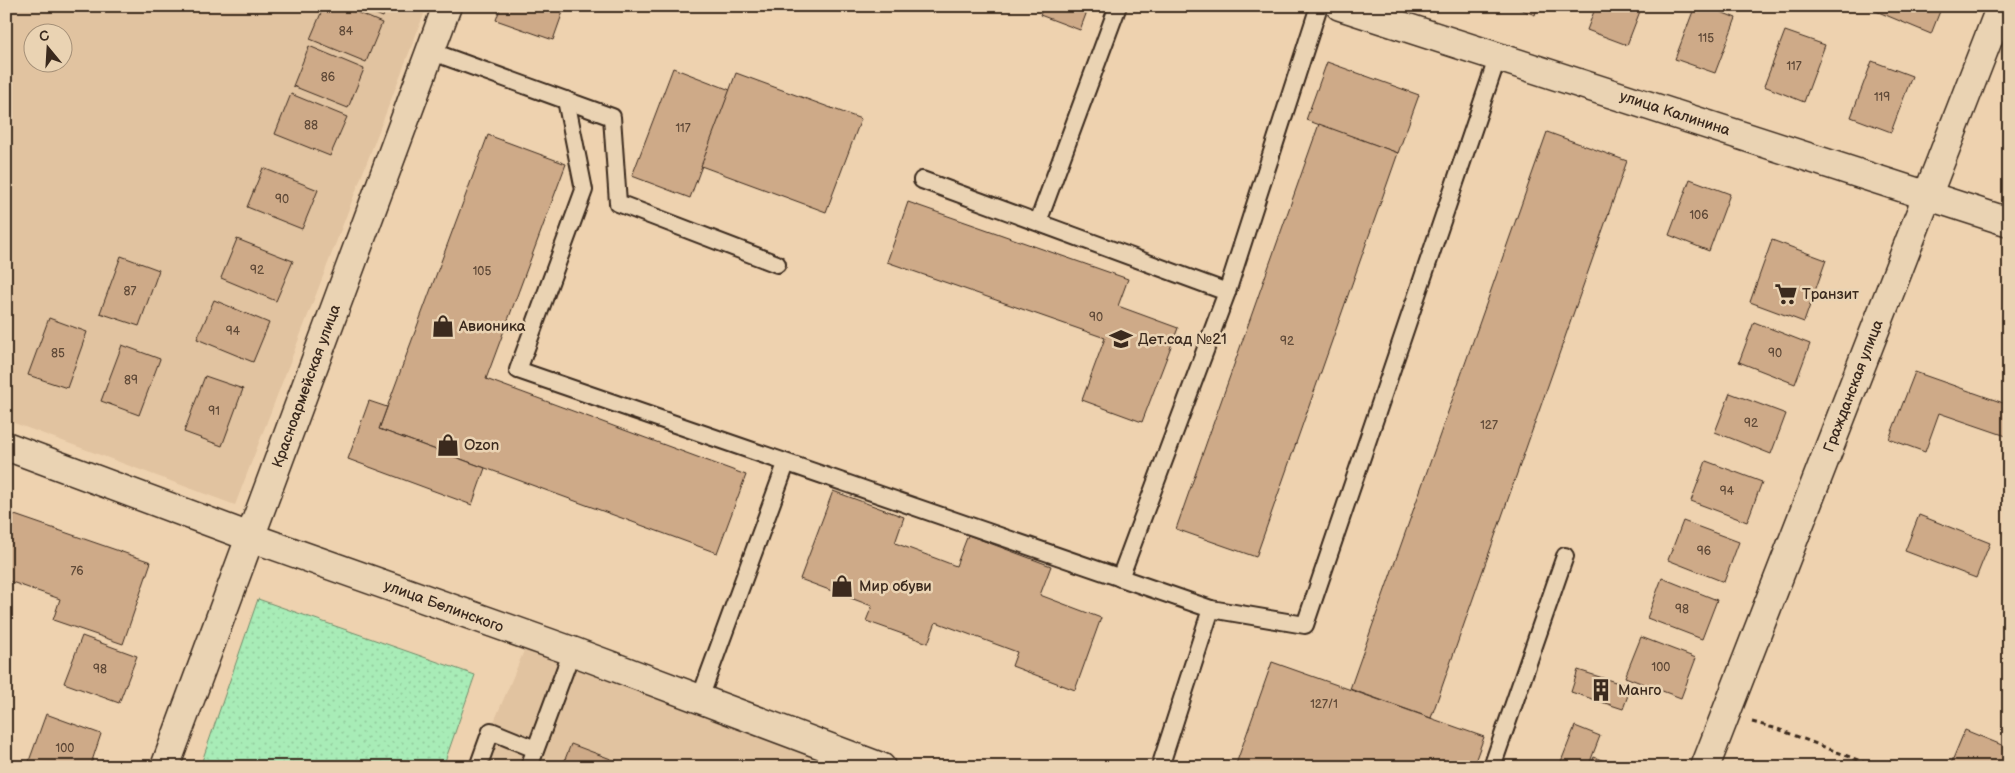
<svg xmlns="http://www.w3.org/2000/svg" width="2015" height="773" font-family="'Balsamiq Sans',sans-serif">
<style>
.built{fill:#e1c3a0;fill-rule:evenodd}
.grass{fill:url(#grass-dots);stroke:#728b6a}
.building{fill:#ceaa88;stroke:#3b2a1e}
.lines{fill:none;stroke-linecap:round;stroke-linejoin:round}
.service-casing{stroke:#3b2a1e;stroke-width:20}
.minor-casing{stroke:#3b2a1e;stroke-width:31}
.tertiary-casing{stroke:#3b2a1e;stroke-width:31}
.path{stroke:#3b2a1e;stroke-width:3;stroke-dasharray:5 4;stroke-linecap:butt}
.service{stroke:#ead3b3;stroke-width:16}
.minor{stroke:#ead3b3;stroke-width:28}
.tertiary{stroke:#ead3b3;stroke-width:28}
.labels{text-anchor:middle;stroke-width:5;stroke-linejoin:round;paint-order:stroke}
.number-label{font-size:12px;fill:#604a38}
.street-label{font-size:15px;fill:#3b2a1e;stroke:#ead3b3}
.poi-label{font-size:15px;fill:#3b2a1e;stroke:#ead3b3;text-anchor:start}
</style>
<defs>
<pattern id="grass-dots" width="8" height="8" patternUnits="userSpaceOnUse" patternTransform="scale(1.25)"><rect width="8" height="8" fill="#a8ecb7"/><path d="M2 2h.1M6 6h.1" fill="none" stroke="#92cb9d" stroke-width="1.8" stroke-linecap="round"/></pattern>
</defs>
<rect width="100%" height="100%" fill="#eed2af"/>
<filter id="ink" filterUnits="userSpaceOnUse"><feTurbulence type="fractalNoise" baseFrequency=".02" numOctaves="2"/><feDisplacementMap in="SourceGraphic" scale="10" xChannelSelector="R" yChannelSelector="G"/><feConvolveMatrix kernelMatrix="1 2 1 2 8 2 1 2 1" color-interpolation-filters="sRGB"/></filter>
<g filter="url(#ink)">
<!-- built -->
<g class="built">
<path d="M6,6H427L235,505L6,420ZM32,32H62V62H32Z"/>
<path d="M526,646L865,767H475Z"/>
</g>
<!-- grass -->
<path class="grass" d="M258,599L475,675L443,767H200Z"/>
<!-- building -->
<g class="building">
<path d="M324,6H342L382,23L366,62L310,39Z"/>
<path d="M356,6H387L383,17Z"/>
<path d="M501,6H565L553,40L496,20Z"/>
<path d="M1044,6H1089L1080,30L1040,15Z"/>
<path d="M1512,6H1538L1535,15Z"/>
<path d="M1596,6H1642L1627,45L1587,30Z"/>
<path d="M1695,6H1706L1736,18L1715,73L1675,59Z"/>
<path d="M1878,6H1942L1931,34L1876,11Z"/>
<path d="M1785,31L1825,45L1804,102L1764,86Z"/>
<path d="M309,46L364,69L348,108L293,86Z"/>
<path d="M1872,61L1912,76L1891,132L1851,117Z"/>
<path d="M1327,62L1419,95L1398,153L1306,120Z"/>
<path d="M673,68L730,90L690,198L632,176Z"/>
<path d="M736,73L861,119L826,212L701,166Z"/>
<path d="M291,94L347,117L330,156L275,134Z"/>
<path d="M1319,124L1398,153L1256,557L1176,529Z"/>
<path d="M1547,132L1627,161L1431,718L1350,689Z"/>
<path d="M488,135L566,164L486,379L746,475L717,553L379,429Z"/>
<path d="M263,168L318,190L302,229L247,207Z"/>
<path d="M1690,179L1730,194L1709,251L1669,235Z"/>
<path d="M908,202L1128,279L1118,306L1178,328L1142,422L1082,400L1105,338L887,262Z"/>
<path d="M237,239L293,261L276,301L221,278Z"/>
<path d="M1772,240L1826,260L1804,322L1750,302Z"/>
<path d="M121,256L159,270L139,326L100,313Z"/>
<path d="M214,300L269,323L253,362L197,339Z"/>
<path d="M49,318L87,332L67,388L28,375Z"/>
<path d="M1754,322L1810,344L1795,384L1739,362Z"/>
<path d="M122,345L160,359L139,415L101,401Z"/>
<path d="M1915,372L2009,405V437L1939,413L1925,452L1889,439Z"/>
<path d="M205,376L243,389L222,446L184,432Z"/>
<path d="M1730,393L1786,414L1771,454L1715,432Z"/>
<path d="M369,401L387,407L379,429L485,468L472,505L348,459Z"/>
<path d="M1706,461L1762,482L1747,522L1691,501Z"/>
<path d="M833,491L904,517L895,543L956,566L968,535L1051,566L1040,595L1101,618L1075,690L1012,666L1017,652L936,622L928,643L866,621L872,606L800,579Z"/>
<path d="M6,512L151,562L123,644L53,620L60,599L6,580Z"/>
<path d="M1919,515L1990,543L1976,578L1905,551Z"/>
<path d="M1683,521L1739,542L1724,582L1668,560Z"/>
<path d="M1662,578L1717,600L1702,639L1647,618Z"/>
<path d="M82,636L137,656L119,703L64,683Z"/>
<path d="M1641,637L1696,658L1681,698L1625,677Z"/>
<path d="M1272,662L1484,737L1473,767H1235Z"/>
<path d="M1578,670L1631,687L1623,709L1571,692Z"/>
<path d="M46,714L101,734L90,767H43L29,761Z"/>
<path d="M1575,726L1600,736L1588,767H1566L1560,764Z"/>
<path d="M1965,730L2009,748V767L1950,766Z"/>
<path d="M571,744L632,767H562Z"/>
<path d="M1594,757L1619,767H1590Z"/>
</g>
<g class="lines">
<defs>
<g id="service">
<path d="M430,51L612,117L618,203L777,264"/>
<path d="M566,100L584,190L518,370L1211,609L1305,625L1498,56"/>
<path d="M922,180L1227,292L1120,578"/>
<path d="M1038,222L1118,6"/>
<path d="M1227,292L1319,6"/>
<path d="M699,701L786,464"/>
<path d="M478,767L491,731L535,749"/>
<path d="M529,767L572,651"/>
<path d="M1160,767L1211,609"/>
<path d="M1492,767L1565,556"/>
</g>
<g id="minor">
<path d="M1340,6L2009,222"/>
<path d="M165,767L447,6"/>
<path d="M1705,767L2001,6"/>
</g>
<path id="tertiary" d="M6,446L250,537L572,651L881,767"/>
</defs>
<!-- service casing -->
<use href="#service" class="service-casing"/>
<!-- minor casing -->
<use href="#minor" class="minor-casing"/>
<!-- tertiary casing -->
<use href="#tertiary" class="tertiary-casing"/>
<!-- path -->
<path class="path" d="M1752,722L1778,729L1876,767"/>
<!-- service -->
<use href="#service" class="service"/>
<!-- minor -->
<use href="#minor" class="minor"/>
<!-- tertiary -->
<use href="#tertiary" class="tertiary"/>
</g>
</g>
<!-- icons -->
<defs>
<symbol id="supermarket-bare" viewBox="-9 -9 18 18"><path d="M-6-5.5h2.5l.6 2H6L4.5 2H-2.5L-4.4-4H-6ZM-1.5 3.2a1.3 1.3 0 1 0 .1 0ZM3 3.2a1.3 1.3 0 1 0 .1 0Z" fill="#3b2a1e" stroke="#ead3b3" stroke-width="2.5" paint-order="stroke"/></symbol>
<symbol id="shop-bare" viewBox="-9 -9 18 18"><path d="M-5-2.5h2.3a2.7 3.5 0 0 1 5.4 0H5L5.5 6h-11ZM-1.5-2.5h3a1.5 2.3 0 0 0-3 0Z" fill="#3b2a1e" stroke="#ead3b3" stroke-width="2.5" paint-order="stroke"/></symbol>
<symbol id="school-bare" viewBox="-9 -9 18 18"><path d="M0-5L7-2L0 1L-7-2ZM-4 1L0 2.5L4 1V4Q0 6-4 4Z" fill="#3b2a1e" stroke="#ead3b3" stroke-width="2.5" paint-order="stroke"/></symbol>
<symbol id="building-bare" viewBox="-9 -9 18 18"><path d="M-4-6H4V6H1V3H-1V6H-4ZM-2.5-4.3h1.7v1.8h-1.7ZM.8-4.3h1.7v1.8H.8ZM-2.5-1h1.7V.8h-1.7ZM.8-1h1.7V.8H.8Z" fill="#3b2a1e" stroke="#ead3b3" stroke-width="2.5" paint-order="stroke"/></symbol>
</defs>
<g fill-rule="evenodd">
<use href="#supermarket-bare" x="1770" y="278" width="32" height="32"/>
<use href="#shop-bare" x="427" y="310" width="32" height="32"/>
<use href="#school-bare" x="1105" y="323" width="32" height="32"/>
<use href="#shop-bare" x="432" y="429" width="32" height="32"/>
<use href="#shop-bare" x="826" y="570" width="32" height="32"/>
<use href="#building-bare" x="1585" y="674" width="32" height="32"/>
</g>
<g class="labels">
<!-- number labels -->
<g class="number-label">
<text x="346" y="35">84</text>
<text x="1706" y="42">115</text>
<text x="1794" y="70">117</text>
<text x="328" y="81">86</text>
<text x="1882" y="101">119</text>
<text x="311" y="129">88</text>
<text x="683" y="132">117</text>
<text x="282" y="203">90</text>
<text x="1699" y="219">106</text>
<text x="257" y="274">92</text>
<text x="482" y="275">105</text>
<text x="130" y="295">87</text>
<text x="1096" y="321">90</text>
<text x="233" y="335">94</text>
<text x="1287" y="345">92</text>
<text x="58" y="357">85</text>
<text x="1775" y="357">90</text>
<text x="131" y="384">89</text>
<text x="214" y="415">91</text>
<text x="1751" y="427">92</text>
<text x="1489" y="429">127</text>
<text x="1727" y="495">94</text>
<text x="1704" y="555">96</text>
<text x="77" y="575">76</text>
<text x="1682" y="613">98</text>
<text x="1661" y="671">100</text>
<text x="100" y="673">98</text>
<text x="1324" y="708">127/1</text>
<text x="65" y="752">100</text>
</g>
<!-- street labels -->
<g class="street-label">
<text transform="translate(1675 113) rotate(18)" y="5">улица Калинина</text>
<text transform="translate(306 386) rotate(-70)" y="5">Красноармейская улица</text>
<text transform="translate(1853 386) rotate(-69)" y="5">Гражданская улица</text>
<text transform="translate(444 606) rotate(20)" y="5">улица Белинского</text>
</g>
<!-- poi labels -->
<g class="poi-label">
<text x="1802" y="299">Транзит</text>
<text x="459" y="331">Авионика</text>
<text x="1138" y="344">Дет.сад №21</text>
<text x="464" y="450">Ozon</text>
<text x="859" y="591">Мир обуви</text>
<text x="1618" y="695">Манго</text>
</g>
</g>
<!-- margin -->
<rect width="2015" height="773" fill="none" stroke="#ead3b3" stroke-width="25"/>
<rect x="12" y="12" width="1990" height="748" fill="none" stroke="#3b2a1e" stroke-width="2" filter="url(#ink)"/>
<!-- north arrow -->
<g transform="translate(48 48) rotate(342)"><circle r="24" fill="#ead3b3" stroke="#a48f77"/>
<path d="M0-4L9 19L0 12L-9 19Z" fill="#3b2a1e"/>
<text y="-8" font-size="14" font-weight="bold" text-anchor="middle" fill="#3b2a1e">С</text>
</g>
</svg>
